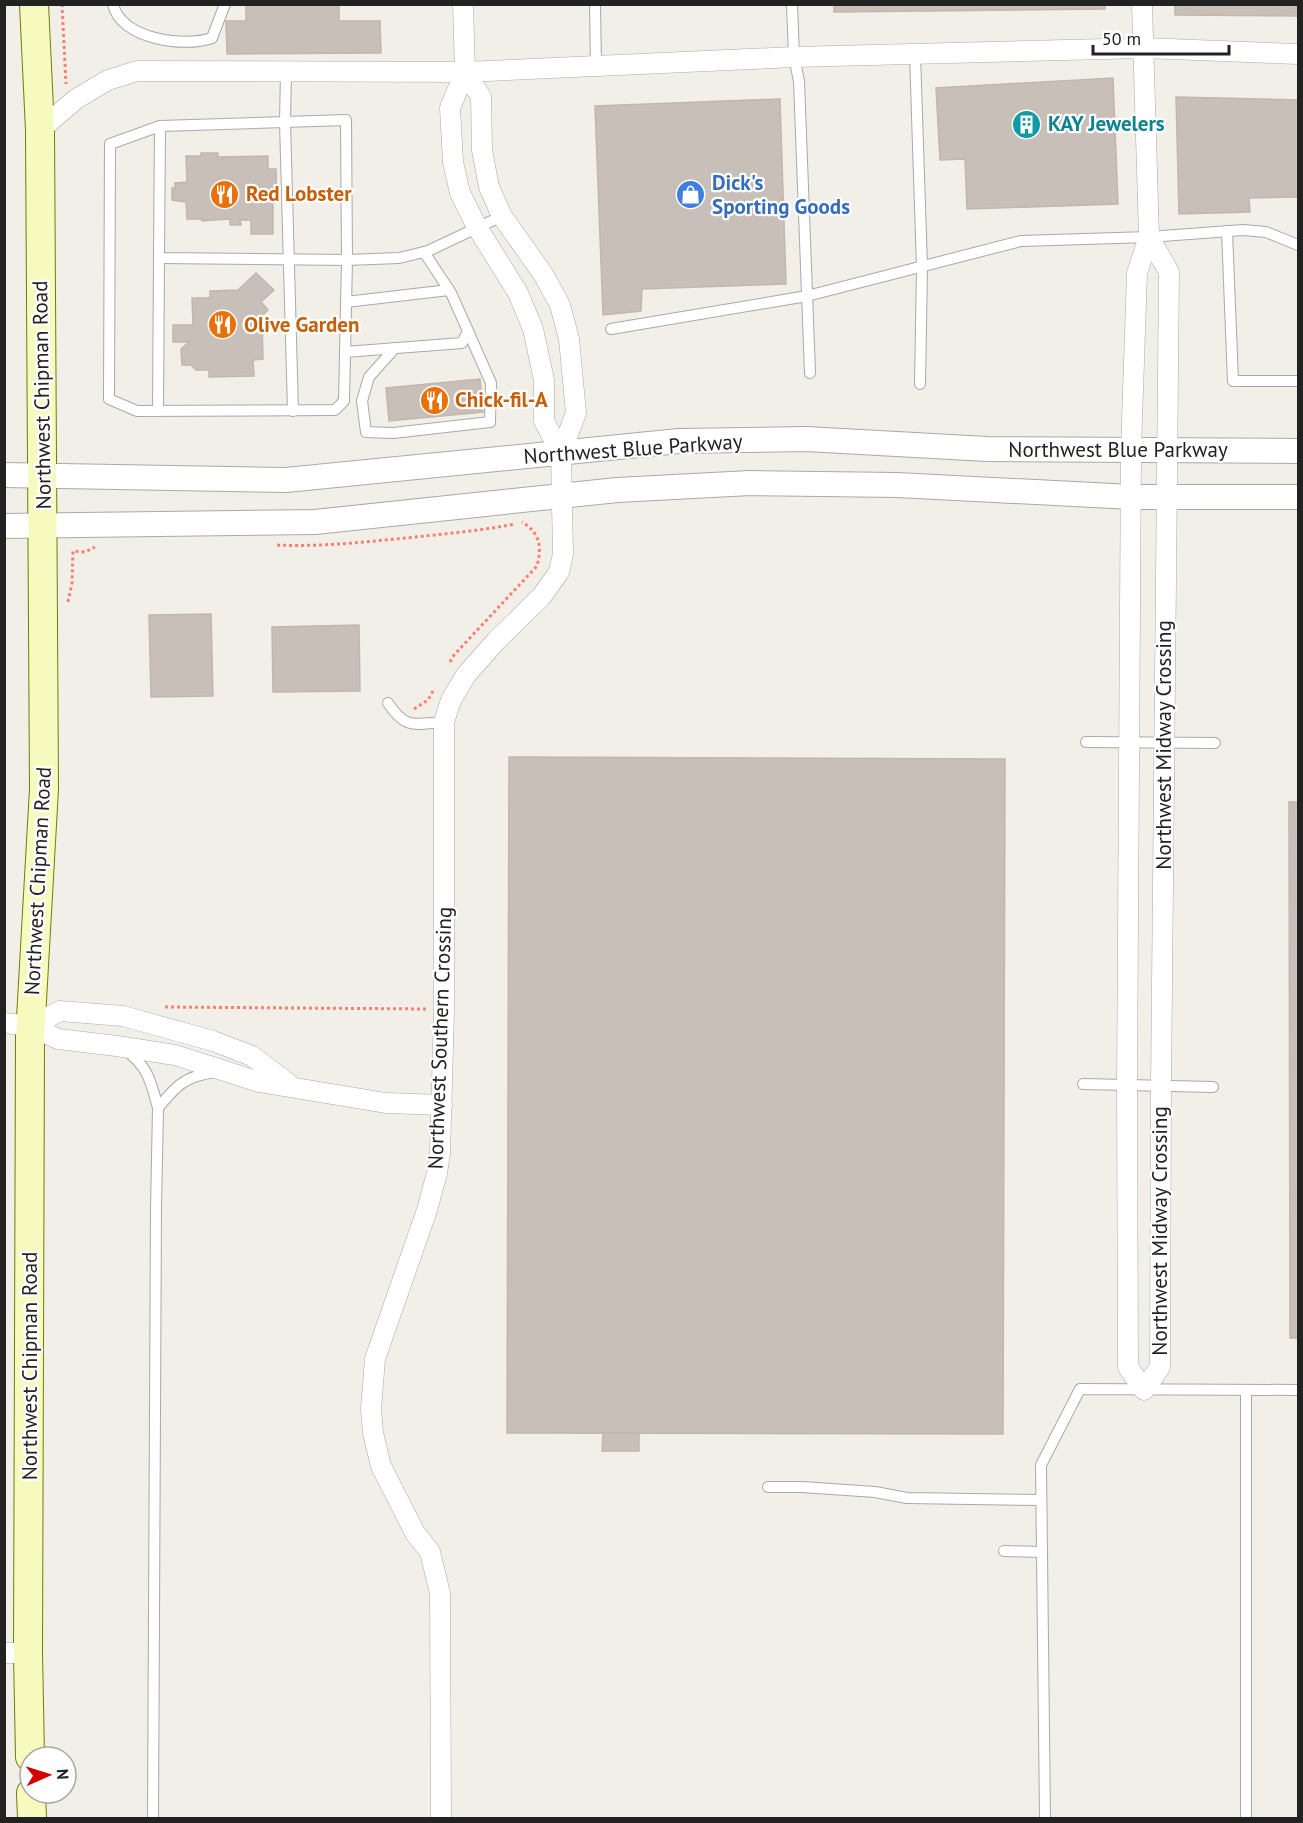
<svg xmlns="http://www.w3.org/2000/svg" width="1303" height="1823" font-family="'PT Sans',sans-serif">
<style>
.building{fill:#c7bfb8;stroke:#c4b6ab;stroke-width:1.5}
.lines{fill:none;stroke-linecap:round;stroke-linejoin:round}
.service-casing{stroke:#a9a9a9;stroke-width:12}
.minor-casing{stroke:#a9a9a9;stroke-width:21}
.tertiary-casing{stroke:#a9a9a9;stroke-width:26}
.secondary-casing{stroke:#707d05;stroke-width:30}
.path{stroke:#fa8072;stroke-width:3;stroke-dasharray:3 3;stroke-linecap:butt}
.service{stroke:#fff;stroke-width:10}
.minor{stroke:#fff;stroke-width:20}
.tertiary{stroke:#fff;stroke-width:24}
.secondary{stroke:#f7fabf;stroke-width:28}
.labels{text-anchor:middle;stroke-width:4.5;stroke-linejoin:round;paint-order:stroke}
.culture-label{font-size:21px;font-weight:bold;fill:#0d838f;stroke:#fff;text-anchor:start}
.shop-label{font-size:21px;font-weight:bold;fill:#366cbe;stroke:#fff;text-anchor:start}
.food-label{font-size:21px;font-weight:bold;fill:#c56008;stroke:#fff;text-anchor:start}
.street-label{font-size:21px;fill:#222;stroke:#fff}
</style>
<rect width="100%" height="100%" fill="#f2efe9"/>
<!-- building -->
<g class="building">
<path d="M246,4H339V21H380L381,53L227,54L226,21H246Z"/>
<path d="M834,4H1105V9L834,12Z"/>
<path d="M1175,4H1298V16L1175,15Z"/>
<path d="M1113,78L1118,204L967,209L965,159L940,160L936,88Z"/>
<path d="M1176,97L1298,100V197L1249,198L1250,212L1179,214Z"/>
<path d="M780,99L786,284L642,289L641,311L603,315L595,106Z"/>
<path d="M201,153H218V157L268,156V169H276L277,202H273V234H251V220H240L241,225H230V219L202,221V219H187L186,202L172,200V188H175V183L187,182L186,156H201Z"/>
<path d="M256,273L274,290L261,302L268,310L262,316L263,359L253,360L254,376L209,377V370H196L191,365H182L181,349L189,342H173V325H193L192,298H210V291L238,290Z"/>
<path d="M480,379L483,412L389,421L386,388Z"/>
<path d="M211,614L213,696L151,697L149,615Z"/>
<path d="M359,625L360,691L273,692L272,627Z"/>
<path d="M509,757L1005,759L1003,1434L507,1433Z"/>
<path d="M1289,802H1298V1338H1290Z"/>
<path d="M603,1433H639V1451H602Z"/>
</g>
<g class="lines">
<defs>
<g id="service">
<path d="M113,4C120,39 184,48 212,38L225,4"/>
<path d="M595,4L596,66"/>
<path d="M792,4L794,57L799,81L810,373"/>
<path d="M915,54L922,267L920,384"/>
<path d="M286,72L285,122L293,411"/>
<path d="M160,126L346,120L347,260L344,401L335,410L137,411L109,399L110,144L160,126L159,258L347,260L399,258L428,251L502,216"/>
<path d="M1227,231L1233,381H1298"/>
<path d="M346,302L449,290"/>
<path d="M611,329L807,296L1021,241L1149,237L1243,230L1266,232L1298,245"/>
<path d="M395,348L369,377L362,401L366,432L393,433L490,422L491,383L468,331"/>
<path d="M345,352L462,343L468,331L451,293L424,252"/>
<path d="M158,411L159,258"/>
<path d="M388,703C406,730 414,724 444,722"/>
<path d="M1086,742L1215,743"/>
<path d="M125,1050C148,1066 151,1082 158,1108C176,1086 185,1076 215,1072"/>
<path d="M1083,1084L1213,1087"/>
<path d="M768,1487H802L875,1492L907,1498L1041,1500"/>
<path d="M1004,1551L1041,1552"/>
<path d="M153,1818L156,1208L158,1108"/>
<path d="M1045,1818L1041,1465L1080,1389L1298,1390"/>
<path d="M1246,1818V1391"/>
</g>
<g id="minor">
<path d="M463,4L465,72L450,108L453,162L460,193L477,227L518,293L533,329L544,380V421L561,453"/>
<path d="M1142,4L1149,237L1137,273L1131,450L1127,1086L1128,1367L1144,1390L1160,1367L1161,1087L1169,272L1149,237"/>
<path d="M40,130L76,99L108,80L137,71L465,72L794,57L1144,48L1298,54"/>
<path d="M4,1023L31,1026L58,1039L117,1046L175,1055L259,1082L386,1103L442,1105"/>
<path d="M31,1026L60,1011L123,1016L213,1041L252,1056L290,1085"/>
<path d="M4,1653H28"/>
<path d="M441,1818L440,1593L430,1552L415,1533L381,1466L373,1433L371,1409L375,1359L427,1210L437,1173L440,1153L444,1010V722L451,700L466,675L496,641L541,597L559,572L563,554L561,453L576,413L569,339L560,305L543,274L502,216L489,187L482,150L481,97L465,72"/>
</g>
<g id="tertiary">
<path d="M4,475L286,480L679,441L806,439L987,449L1298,451"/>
<path d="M4,526L315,522L617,490L750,483L897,485L1132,497H1298"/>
</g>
<g id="secondary">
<path d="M30,1757L28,1653L30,1036L44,789L40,130L34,4"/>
<path d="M31,1793L32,1818"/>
</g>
</defs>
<!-- service casing -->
<use href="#service" class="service-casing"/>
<!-- minor casing -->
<use href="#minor" class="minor-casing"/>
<!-- tertiary casing -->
<use href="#tertiary" class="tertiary-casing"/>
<!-- secondary casing -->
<use href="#secondary" class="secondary-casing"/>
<!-- path -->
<g class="path">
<path d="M62,4L66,84"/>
<path d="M277,545C321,547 363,542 406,538C443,534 479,531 515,524"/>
<path d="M68,602L72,583L73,551L85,552L95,547"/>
<path d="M450,662L454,655L537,566C542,546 540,533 522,522"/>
<path d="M414,709L428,700L433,691"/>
<path d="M165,1007L426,1009"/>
</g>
<!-- service -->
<use href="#service" class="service"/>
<!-- minor -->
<use href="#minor" class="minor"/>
<!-- tertiary -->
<use href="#tertiary" class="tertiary"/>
<!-- secondary -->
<use href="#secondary" class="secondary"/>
</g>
<!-- icons -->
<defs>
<symbol id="building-disc" viewBox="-11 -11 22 22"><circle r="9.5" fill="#0f9aa8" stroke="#fff"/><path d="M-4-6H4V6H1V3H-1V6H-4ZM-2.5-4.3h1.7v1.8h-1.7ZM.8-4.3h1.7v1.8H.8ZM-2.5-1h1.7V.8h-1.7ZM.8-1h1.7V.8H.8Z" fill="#fff"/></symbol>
<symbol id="restaurant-disc" viewBox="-11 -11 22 22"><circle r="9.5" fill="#e8710a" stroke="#fff"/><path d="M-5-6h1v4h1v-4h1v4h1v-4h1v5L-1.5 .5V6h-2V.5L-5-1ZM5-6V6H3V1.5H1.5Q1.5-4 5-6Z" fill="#fff"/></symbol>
<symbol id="shop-disc" viewBox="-11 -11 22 22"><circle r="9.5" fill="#3f7fe0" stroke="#fff"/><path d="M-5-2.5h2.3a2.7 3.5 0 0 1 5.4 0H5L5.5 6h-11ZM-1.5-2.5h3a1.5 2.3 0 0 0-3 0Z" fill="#fff"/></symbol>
</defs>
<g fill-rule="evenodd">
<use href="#building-disc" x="1010" y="108" width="33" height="33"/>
<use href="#restaurant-disc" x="208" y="178" width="33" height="33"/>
<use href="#shop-disc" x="674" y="178" width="33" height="33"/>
<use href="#restaurant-disc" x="206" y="308" width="33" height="33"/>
<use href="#restaurant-disc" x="418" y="384" width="33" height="33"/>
</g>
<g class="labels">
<!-- culture labels -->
<g class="culture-label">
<text x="1048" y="131">KAY Jewelers</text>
</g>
<!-- shop labels -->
<g class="shop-label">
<text x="712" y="190">Dick's<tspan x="712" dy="24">Sporting Goods</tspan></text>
</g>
<!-- food labels -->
<g class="food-label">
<text x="246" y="201">Red Lobster</text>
<text x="244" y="332">Olive Garden</text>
<text x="455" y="407">Chick-fil-A</text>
</g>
<!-- street labels -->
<g class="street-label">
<text transform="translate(42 395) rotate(-91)" y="7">Northwest Chipman Road</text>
<text transform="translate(633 449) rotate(-4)" y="7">Northwest Blue Parkway</text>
<text x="1118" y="457">Northwest Blue Parkway</text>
<text transform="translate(1164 745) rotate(-90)" y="7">Northwest Midway Crossing</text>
<text transform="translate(38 881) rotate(-87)" y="7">Northwest Chipman Road</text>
<text transform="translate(440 1038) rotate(-88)" y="7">Northwest Southern Crossing</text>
<text transform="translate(1160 1231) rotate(-90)" y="7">Northwest Midway Crossing</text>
<text transform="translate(30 1366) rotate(-90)" y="7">Northwest Chipman Road</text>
</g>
</g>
<!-- border -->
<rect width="1303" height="1823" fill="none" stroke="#222222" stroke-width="12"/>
<!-- north arrow -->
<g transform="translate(48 1775) rotate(87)"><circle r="28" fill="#ffffff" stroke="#a7a7a7" stroke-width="1.5"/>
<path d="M0-4.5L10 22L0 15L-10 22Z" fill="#d40000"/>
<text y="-9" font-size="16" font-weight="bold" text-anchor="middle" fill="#222222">N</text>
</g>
<!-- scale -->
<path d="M1093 45v9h136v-9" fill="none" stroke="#222222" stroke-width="3"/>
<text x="1102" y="45" font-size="18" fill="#222222" stroke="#ffffff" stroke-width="4.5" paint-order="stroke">50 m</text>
</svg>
